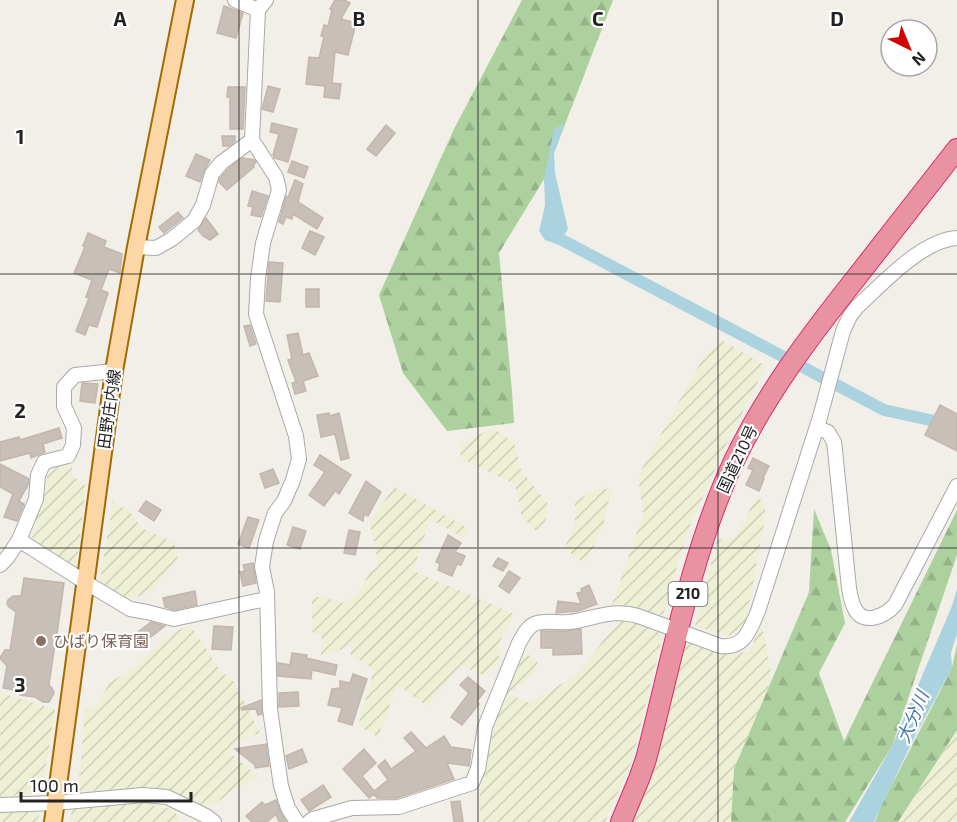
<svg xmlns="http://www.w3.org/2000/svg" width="957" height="822" font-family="'Exo 2','Noto Sans JP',sans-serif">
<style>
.farmland{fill:url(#farmland-furrows)}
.forest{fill:url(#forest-firs)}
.water{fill:#aad3df}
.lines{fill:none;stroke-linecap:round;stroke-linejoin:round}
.canal{stroke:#aad3df;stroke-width:12}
.building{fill:#c7bfb8;stroke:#c4b6ab;stroke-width:1.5}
.minor-casing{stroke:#a9a9a9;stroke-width:16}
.major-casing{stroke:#a06b00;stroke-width:20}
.highway-casing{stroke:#dc2a67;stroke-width:22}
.minor{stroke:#fff;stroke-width:14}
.major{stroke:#fcd6a4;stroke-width:16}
.highway{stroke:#e892a2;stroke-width:20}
.grid{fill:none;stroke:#222;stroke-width:1.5;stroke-opacity:0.55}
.education-dot{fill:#8d6e63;stroke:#fff;stroke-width:2}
.labels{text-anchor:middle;stroke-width:4.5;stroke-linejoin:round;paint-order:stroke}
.shield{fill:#fff;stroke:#646464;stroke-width:1.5}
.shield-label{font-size:15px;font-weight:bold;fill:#222}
.street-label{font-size:16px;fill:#222;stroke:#fff}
.education-label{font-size:16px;fill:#785e54;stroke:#fff;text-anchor:start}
.water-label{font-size:18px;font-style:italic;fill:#4a7aab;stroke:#fff}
.grid-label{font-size:20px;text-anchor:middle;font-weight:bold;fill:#222;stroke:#fff;stroke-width:4.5;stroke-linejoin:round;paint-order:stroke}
</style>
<defs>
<pattern id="farmland-furrows" width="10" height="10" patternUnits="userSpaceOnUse" patternTransform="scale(1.5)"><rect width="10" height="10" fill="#eef0d5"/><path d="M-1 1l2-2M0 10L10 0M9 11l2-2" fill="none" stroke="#ccceb7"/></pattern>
<pattern id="forest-firs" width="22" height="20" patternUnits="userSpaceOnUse" patternTransform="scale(1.5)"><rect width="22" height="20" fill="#add19e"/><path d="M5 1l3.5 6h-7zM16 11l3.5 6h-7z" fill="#95b388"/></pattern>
</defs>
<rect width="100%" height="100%" fill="#f2efe9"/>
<!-- farmland -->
<g class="farmland">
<path d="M723,341L766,366L726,445L688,530L663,615L612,605L643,514L638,476L704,356Z"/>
<path d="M493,428L514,442L521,470L548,504L545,524L537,532L522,517L515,484L460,458L462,443Z"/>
<path d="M72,462V476L86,486L76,567L37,543L32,537L35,519L46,491L47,476L51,470L62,465Z"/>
<path d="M394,487L468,528L464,538L430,519L413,571L514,614L499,643V662L485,675L480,674L461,665L427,706L397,685L378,737L358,726L374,669L351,655V645L330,654L321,655L322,636L312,632V597H323L342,603L356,596L369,574L378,565L375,546L369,523Z"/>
<path d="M601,487L611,491L602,530L585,563L564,549L575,525V501Z"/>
<path d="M758,494L766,512L746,623L729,636L695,626L717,540L735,538Z"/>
<path d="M113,501L130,512L142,528L172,542L178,549V557L152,591L130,600L99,584Z"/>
<path d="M628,620L663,634L632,761L605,822H480V789L485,773L494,715L525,653L538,661L534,675L508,694L530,703L576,675L618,622Z"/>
<path d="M761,621L772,677L757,721L733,822H630L651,770L663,734L684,643L690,641L700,646L723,653L750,652Z"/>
<path d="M190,625L220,670L234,682L260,733L239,740L230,753L258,776L207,808L171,793L149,787L78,792L85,710L98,703L110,682L137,666L153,649L176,631Z"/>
<path d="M0,693L55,709L46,766L44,792L0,797Z"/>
<path d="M957,730V822H898Z"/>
<path d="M142,803L173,809L179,818L177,822H70L72,808Z"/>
<path d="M39,811L38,822H0V812Z"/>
</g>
<!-- forest -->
<g class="forest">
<path d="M522,0H613L544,179L499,253L512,391L514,423L447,431L403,373L379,295L454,129Z"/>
<path d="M814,509L831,550L845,623L819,673L844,741L957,510V555L892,746L845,822H731L734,769L809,592Z"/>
<path d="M957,644V730L898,822H875L881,806L952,668Z"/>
</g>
<!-- water -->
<g class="water">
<path d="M564,124L554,153L555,173L568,229L559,245L545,240L539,231L545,205L544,179L554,129Z"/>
<path d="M957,589V634L951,653L952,668L914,738L874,822H849L892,746L952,606Z"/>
</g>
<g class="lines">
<!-- canal -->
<path class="canal" d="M562,240L884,410L939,422L957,430"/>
</g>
<!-- building -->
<g class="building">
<path d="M335,0H344L350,3L341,19L356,23L348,55L335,52L332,83L341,84L339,99L324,97L325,86L306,84L309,57L319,58L324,37L321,36L324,25L328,26L332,10L330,9Z"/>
<path d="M224,6L243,13L236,38L217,33Z"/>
<path d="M268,86L280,89L273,112L262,109Z"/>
<path d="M228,87H245L243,129H230V97H227Z"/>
<path d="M272,123L297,129L288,162L275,158L273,155L279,134L270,132Z"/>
<path d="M386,125L395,133L376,156L367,149Z"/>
<path d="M222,136H235V141L229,146H223Z"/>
<path d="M196,154L210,160L204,171L200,182L186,176Z"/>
<path d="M242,158L255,160L256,162L253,166L254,167L227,190L219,182L220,178L227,170Z"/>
<path d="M292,161L308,167L304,178L288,172Z"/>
<path d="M295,180L303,184L298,202L323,218L317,229L293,214L292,219L286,217L283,224L279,222L286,196L288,197Z"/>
<path d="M252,191L268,196L261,217L251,215L253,207L248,206Z"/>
<path d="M178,212L183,218L164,233L159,227Z"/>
<path d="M206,218L218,234L210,240L203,236L198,230Z"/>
<path d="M310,231L324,237L315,255L302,248Z"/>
<path d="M88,233L106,241L104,247L122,254L120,273L109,269L101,290L108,293L97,327L89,325L85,335L76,331L89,298L86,297L92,280L74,273L85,247L83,246Z"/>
<path d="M269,262L283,263L280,302L266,301Z"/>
<rect x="306" y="289" width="13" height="18"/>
<path d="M250,325L256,344L250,346L244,326Z"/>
<path d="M298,333L303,355L309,353L318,376L303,381L306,391L295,394L292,383L296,382L288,360L292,359L287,335Z"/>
<path d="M82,383L98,384L95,403L80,401Z"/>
<path d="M940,405L957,414V451L925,435Z"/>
<path d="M329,413L330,416L339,413L349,458L341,460L335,434L321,437L317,415Z"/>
<path d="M59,428L62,438L43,444L45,452L31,458L30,453L0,461V442L19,437L20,440Z"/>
<path d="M320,455L351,475L339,494L335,491L324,506L309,495L325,472L314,465Z"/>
<path d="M753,458L769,466L763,478L764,479L759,491L746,485L753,470L748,468Z"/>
<path d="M0,464L29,479L28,485L19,501L24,504L17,521L4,517L13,494L0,487Z"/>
<path d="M273,469L279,483L265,488L260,474Z"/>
<path d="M366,481L381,492L368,516L364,514L363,521L349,513Z"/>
<path d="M146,501L161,510L154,521L139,511Z"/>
<path d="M248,517L259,520L249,548L238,544Z"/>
<path d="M293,527L306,531L300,549L287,545Z"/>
<path d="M349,530L360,532L355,555L344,553Z"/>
<path d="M448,535L461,543L455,552L465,556L461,565L457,564L452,576L438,570L440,564L436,562Z"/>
<path d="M498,558L508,563L503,571L493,566Z"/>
<path d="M253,563L256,583L243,586L240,572L245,571L243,565Z"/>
<path d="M509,571L520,578L509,593L499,586Z"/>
<path d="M24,578L64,583L57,634L63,636L61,645L55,644L49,685L52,688L54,693L49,702H43L35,697L20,695V691L3,688L7,666L0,658L5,650H10L16,612L8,606L7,603L8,600L13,596H21Z"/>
<path d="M589,585L597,604L578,611L556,613L558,601L581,604L577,593L582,592L581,589Z"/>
<path d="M195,591L197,605L174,610L165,607L163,598Z"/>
<path d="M151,622L165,626L140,645L133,636Z"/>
<path d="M214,626L233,627L231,650L212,649Z"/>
<path d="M581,629L582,654L553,655V648H541V631H566Z"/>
<path d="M292,653L307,655L306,658L337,665L335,675L312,670L311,679L278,676V663L290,665Z"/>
<path d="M353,674L367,679L352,725L338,721L342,708L328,705L332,689L340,688V681L350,683Z"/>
<path d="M468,677L485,691L476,702L479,704L462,725L451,717L469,693L460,685Z"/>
<path d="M298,692L299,706L279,707V693Z"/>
<path d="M261,700L262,714L258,715L256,709L242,710L241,708Z"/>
<path d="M411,732L426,748L444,736L451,747L471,750L469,766L447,763L454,779L397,798H377L374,794L369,798L343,769L364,749L376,763L362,776L374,791L388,780L378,766L385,760L391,769L416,751L404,738Z"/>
<path d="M266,744L269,766L255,768V765L235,749Z"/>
<path d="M302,749L307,762L289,769L286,756Z"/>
<path d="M323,785L331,797L309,811L301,800Z"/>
<path d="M276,800L280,811L286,822H279L276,814L267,822H252L246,816L262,802L265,805Z"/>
<path d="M460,801L463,821L454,822L451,802Z"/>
</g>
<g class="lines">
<defs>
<g id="minor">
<path d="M235,0L258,10"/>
<path d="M266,0L258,10L252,140L276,177L279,190L263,243L258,278L256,314L296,436L299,459L293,480L284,501L275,513L266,541L262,567L267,592L270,709L281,786L288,808L297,822"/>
<path d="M136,247L156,248L172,239L194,221L203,205L212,174L221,163L252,140"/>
<path d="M817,428L828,432L834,442L835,450L849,588C850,594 851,601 854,607C862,627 885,616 895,605L957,486"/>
<path d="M19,540L85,582L130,609L147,612L174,619L266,599"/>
<path d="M0,565L7,558L19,540L36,499L38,475L44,462L68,456L73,445L74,428L64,406V387L75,375L114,371"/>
<path d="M0,805L55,803L143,795L167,797L206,816L214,822"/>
<path d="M309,822L313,819L352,808L399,807L472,783L478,769L485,727L519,643C523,636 528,625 537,623C547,620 559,623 569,622C594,619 612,608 638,616L720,646C745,649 750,629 758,611L820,417L843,331L850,316L857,307C882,284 922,240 957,238"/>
</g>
<path id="major" d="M53,822L114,371L136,247L185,0"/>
<path id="highway" d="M621,822L639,779L646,759C672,660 690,557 733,463C765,395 810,336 856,278C890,235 923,192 957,149"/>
</defs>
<!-- minor casing -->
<use href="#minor" class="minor-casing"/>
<!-- major casing -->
<use href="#major" class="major-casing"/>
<!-- highway casing -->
<use href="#highway" class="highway-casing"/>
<!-- minor -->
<use href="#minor" class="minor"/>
<!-- major -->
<use href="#major" class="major"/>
<!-- highway -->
<use href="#highway" class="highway"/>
</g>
<!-- grid -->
<path class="grid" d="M239,0V822M478,0V822M718,0V822M0,274H957M0,548H957"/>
<!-- markers -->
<circle class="education-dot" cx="41" cy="641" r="6"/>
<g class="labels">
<!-- shield labels -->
<rect class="shield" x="668.5" y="582" width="39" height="24" rx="4.5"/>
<g class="shield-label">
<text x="688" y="599">210</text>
</g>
<!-- street labels -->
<g class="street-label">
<text transform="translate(109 409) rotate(-82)" y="6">田野庄内線</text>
<text transform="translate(737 459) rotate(-65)" y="6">国道210号</text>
</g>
<!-- education labels -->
<g class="education-label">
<text x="53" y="647">ひばり保育園</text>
</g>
<!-- water labels -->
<g class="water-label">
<text transform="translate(913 717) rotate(-67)" y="6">大分川</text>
</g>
</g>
<g class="grid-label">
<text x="120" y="26">A</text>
<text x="359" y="26">B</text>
<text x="598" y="26">C</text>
<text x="837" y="26">D</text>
<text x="20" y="144">1</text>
<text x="20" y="418">2</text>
<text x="20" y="692">3</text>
</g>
<!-- north arrow -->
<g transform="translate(909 48) rotate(137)"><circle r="28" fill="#ffffff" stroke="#a7a7a7" stroke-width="1.5"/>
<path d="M0-4.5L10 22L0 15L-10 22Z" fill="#d40000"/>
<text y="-9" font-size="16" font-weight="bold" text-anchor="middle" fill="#222222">N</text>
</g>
<!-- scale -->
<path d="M21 792v9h170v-9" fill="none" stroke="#222222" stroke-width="3"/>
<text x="30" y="792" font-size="18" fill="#222222" stroke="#ffffff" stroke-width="4.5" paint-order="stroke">100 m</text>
</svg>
